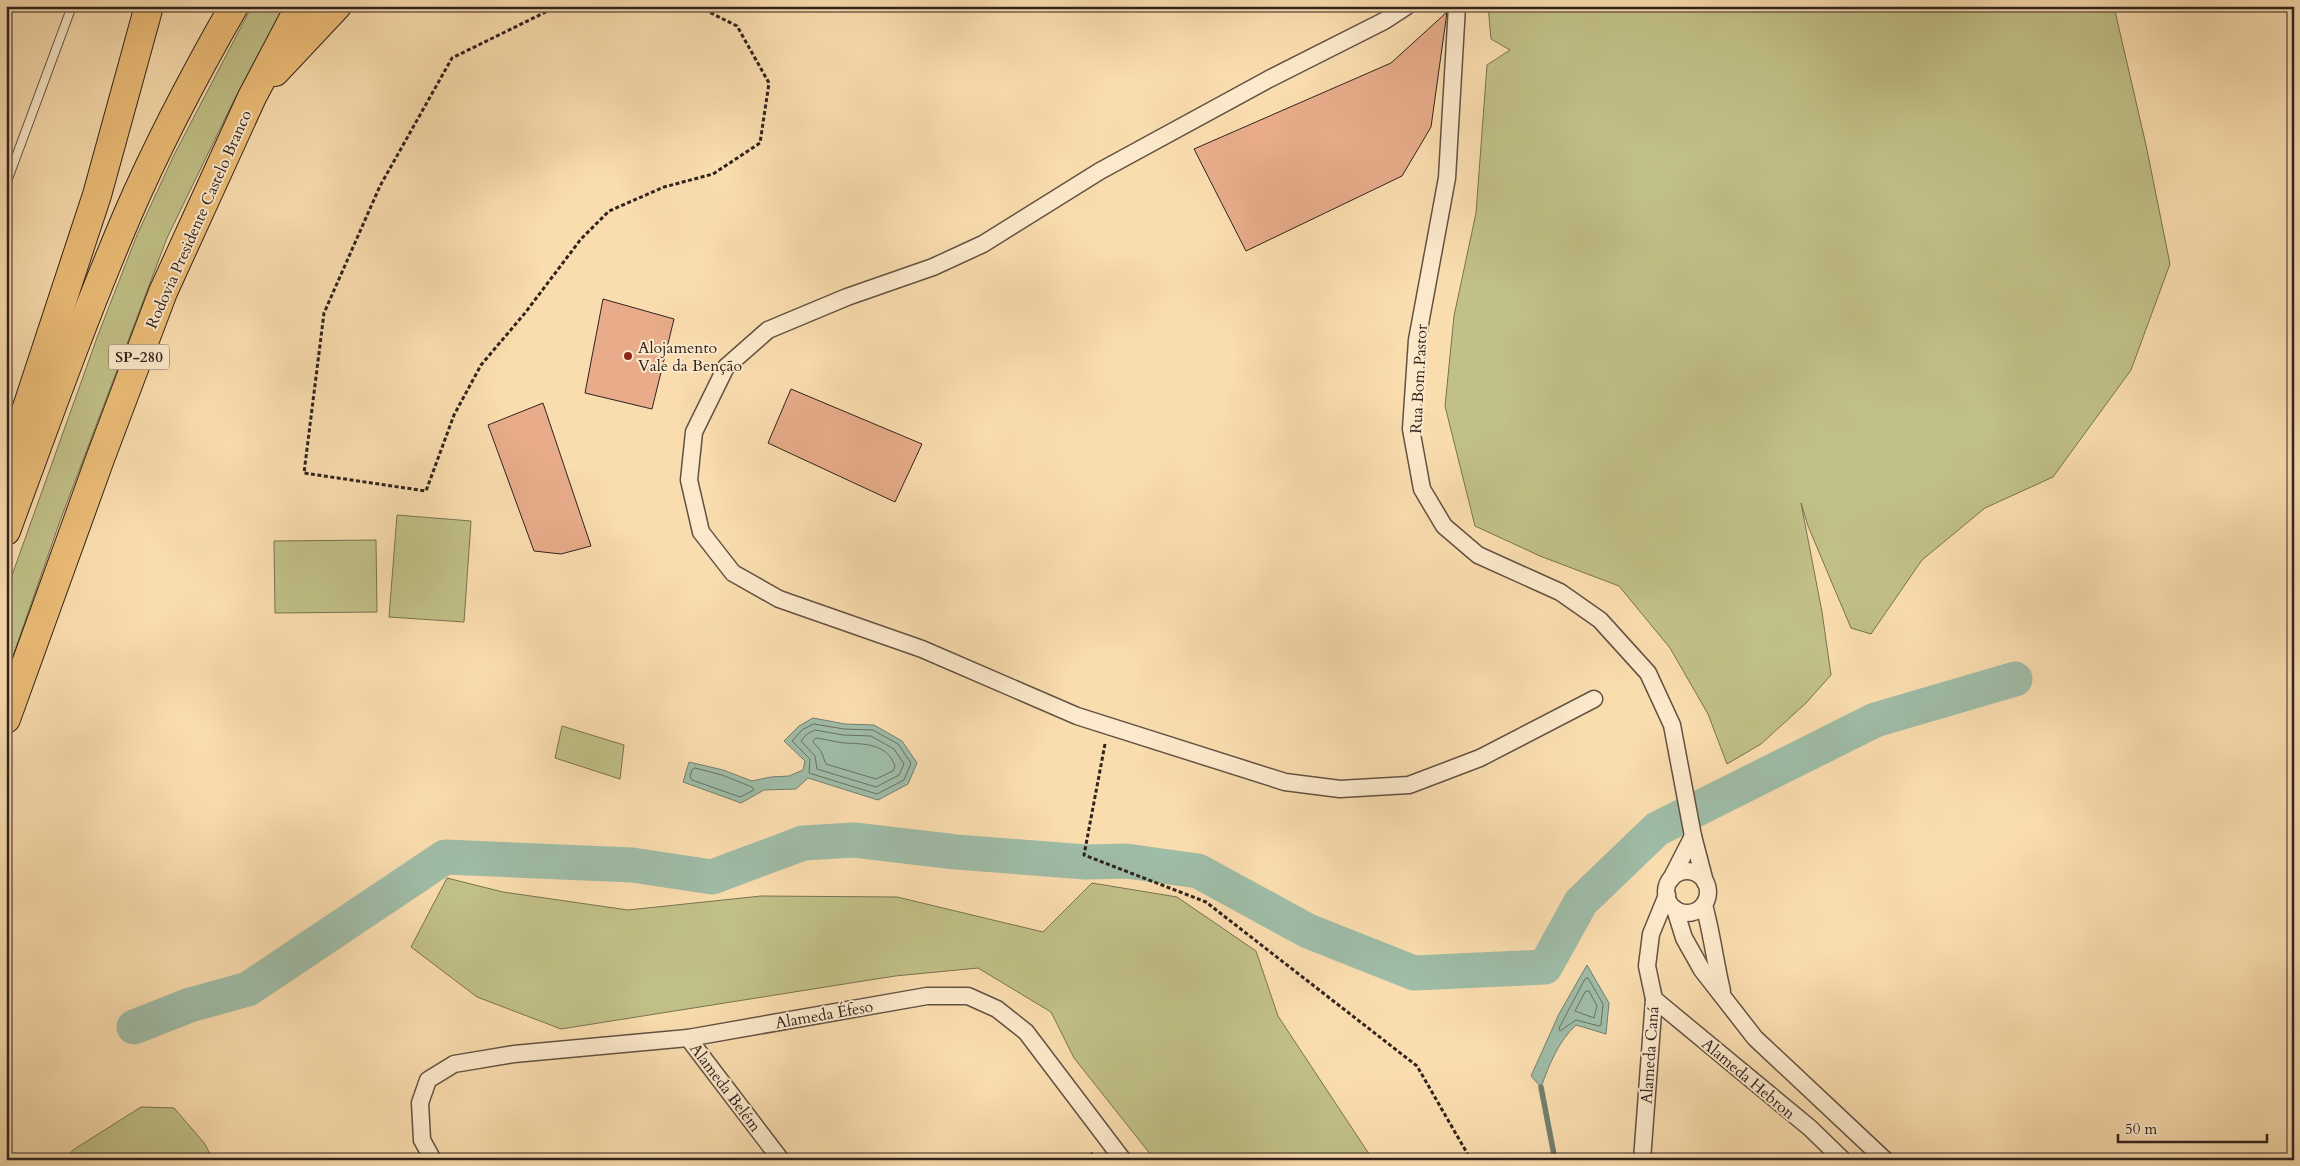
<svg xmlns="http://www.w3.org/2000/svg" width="2300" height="1166" font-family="Cardo,serif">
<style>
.green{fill:#c1c088;stroke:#787253}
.water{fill:#9fbca7;stroke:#737f70}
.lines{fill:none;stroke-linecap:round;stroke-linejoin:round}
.shore{stroke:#687062;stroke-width:1}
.stream{stroke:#737f70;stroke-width:5.5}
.river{stroke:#9fbca7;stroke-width:35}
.building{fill:#e8ac8a;stroke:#30231e}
.lane-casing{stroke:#625242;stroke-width:10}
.street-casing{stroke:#625242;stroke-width:19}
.highway-casing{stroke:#30231e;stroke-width:30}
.path{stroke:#30231e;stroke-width:3;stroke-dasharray:4 2.5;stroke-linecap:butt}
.lane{stroke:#fce9cb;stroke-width:8}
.street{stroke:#fce9cb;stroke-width:16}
.highway{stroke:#edbe78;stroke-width:28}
.poi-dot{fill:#8f2418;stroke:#fce9cb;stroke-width:2}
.labels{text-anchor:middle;stroke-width:4;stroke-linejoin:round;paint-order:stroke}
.shield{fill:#fce9cb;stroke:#6d5e52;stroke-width:1}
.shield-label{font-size:15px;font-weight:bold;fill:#30231e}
.street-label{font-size:16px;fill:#30231e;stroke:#fce9cb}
.poi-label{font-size:16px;fill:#30231e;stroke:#fce9cb;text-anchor:start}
</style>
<rect width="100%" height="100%" fill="#faddaf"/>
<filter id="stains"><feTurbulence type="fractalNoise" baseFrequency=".004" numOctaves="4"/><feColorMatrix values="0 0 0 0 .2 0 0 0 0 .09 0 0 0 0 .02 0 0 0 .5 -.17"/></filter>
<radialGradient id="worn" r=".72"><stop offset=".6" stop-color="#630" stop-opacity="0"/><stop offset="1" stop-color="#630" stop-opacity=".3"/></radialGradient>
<!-- green -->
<g class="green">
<path d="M252,6H287L234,100L167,238L60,521L6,676V592L98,335L137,235L174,155Z"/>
<path d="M1488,6H2118L2115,11L2146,145L2170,264L2131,370L2053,477L1985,508L1922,560L1871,634L1851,628L1808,526L1801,503L1822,612L1831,675L1806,703L1761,744L1727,764L1708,714L1670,648L1619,586L1540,556L1475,526L1445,406L1454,316L1476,213L1487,65L1510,50L1491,39Z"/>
<path d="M397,515L471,521L464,622L389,617Z"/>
<path d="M376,540L377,612L275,613L274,541Z"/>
<path d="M562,726L624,745L620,779L555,758Z"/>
<path d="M447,878L503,892L628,910L761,896L897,897L1043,932L1092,883L1177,897L1256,951L1278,1016L1373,1160H1155L1074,1058L1051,1012L978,968L895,976L561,1029L477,997L411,947Z"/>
<path d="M141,1107L174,1108L205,1144L213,1160H65L73,1150Z"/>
</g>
<!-- water -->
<g class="water">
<path d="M813,718L845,724L874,725L902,741L917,763L908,784L878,800L808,778L796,789L764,790L741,803L683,782L689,762L723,770L752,781L771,777L789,776L803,770L805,761L784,741L799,726Z"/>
<path d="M1587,965L1609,1003L1606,1034L1576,1025C1558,1042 1550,1063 1541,1087L1531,1076L1559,1014Z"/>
</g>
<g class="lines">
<!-- shore -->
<g class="shore">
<path d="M814,724L844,729L873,730L898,744L911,763L904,780L877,794L809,773L810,759L792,741L802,730Z"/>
<path d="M815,730L843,735L871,736L894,749L904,764L899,775L876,787L817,769L815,756L801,741L806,735Z"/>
<path d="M816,738C825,739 835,742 844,743C864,744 887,743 895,766L893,771L876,779L826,764L821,751L813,742Z"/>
<path d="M695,768L722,775L752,787L754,790L740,797L692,780L690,777L692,770Z"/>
<path d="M1588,978L1603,1004L1601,1025L1599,1026L1576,1020L1560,1031L1559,1028L1585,979Z"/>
<path d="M1589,991L1597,1006L1594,1018L1575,1011L1585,992Z"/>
</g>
<!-- stream -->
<path class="stream" d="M1541,1087L1555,1160"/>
<!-- river -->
<path class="river" d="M134,1027L190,1005L248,989L445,857L632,865L712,877L803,843L854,840L956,852L1086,862L1126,861L1198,871L1308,931L1414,973L1545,967L1581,902L1657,829L1875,720L2015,679"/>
</g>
<!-- building -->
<g class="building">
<path d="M1447,12L1431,127L1402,176L1246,251L1194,149L1391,63Z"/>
<path d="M603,299L674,319L652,409L585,393Z"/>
<path d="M791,389L922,444L895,502L768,443Z"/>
<path d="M543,403L591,546L561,554L534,551L488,425Z"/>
</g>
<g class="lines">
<defs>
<path id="lane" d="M6,184L72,6"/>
<g id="street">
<path d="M1407,6L1384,21L1269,79L1100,171L983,244L933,267L847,297L768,330L726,367L694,432L689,480L701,532L733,573L779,599L922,649L1077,716L1285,782L1340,789L1409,785L1480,758L1594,699"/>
<path d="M1457,6L1447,178L1417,340L1411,429L1422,489L1444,526L1478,555L1560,592L1600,620L1648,673L1672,725L1693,836L1705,882"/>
<circle cx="1687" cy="892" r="21"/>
<path d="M1671,879L1693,836"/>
<path d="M1704,905C1712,934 1715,962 1722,991"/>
<path d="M1675,909L1684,938L1702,970L1755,1038L1885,1160"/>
<path d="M1654,999L1810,1128L1843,1160"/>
<path d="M688,1038L781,1160"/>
<path d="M433,1160L422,1140L420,1103L428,1080L454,1064L514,1054L688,1038L927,996H968L997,1009L1026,1032L1123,1160"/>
<path d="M1642,1160L1654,999L1647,966L1651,934L1667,895"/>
</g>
<g id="highway">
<path d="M275,72L337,6"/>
<path d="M6,471L97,195L149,6"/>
<path d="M6,531C45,425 83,319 127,216C158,144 195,74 234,6"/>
<path d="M6,719L100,459L163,292L252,97L300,6"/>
</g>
</defs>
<!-- lane casing -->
<use href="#lane" class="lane-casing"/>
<!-- street casing -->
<use href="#street" class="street-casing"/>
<!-- highway casing -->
<use href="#highway" class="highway-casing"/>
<!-- path -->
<g class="path">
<path d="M558,6L452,58L380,186L324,313L304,473L426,491L454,415L481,365L525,313L581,239L609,211L664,187L713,174L760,143L769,83L737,26L697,6"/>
<path d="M1105,744L1084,855L1206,902L1417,1066L1471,1160"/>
<path d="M1085,1160L1094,1152"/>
</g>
<!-- lane -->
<use href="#lane" class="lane"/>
<!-- street -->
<use href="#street" class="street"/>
<!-- highway -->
<use href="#highway" class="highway"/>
</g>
<!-- markers -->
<circle class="poi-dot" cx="628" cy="356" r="5"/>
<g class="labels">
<!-- shield labels -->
<rect class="shield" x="109" y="344.5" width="60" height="25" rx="4"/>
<g class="shield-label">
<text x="139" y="362">SP-280</text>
</g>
<!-- street labels -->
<g class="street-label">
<text transform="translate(198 219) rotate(-66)" y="6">Rodovia Presidente Castelo Branco</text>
<text transform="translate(1418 379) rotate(-87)" y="6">Rua Bom Pastor</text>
<text transform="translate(824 1014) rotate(-10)" y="6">Alameda Éfeso</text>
<text transform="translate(1649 1055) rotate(-86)" y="6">Alameda Caná</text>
<text transform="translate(1749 1078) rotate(40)" y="6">Alameda Hebron</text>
<text transform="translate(726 1087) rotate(53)" y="6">Alameda Belém</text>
</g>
<!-- poi labels -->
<g class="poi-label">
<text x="638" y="353">Alojamento<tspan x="638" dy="18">Vale da Benção</tspan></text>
</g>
</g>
<!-- margin -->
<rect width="2300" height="1166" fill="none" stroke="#faddaf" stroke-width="25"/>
<rect x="8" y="8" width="2285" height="1151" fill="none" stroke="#30231e" stroke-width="2.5"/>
<rect x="12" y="12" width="2275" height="1141" fill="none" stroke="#30231e"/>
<!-- scale -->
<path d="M2118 1134v8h149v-8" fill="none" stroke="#30231e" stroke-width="2.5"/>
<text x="2125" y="1134" font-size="15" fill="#30231e" stroke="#fce9cb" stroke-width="4" paint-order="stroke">50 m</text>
<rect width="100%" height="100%" filter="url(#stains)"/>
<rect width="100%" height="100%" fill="url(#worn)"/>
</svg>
